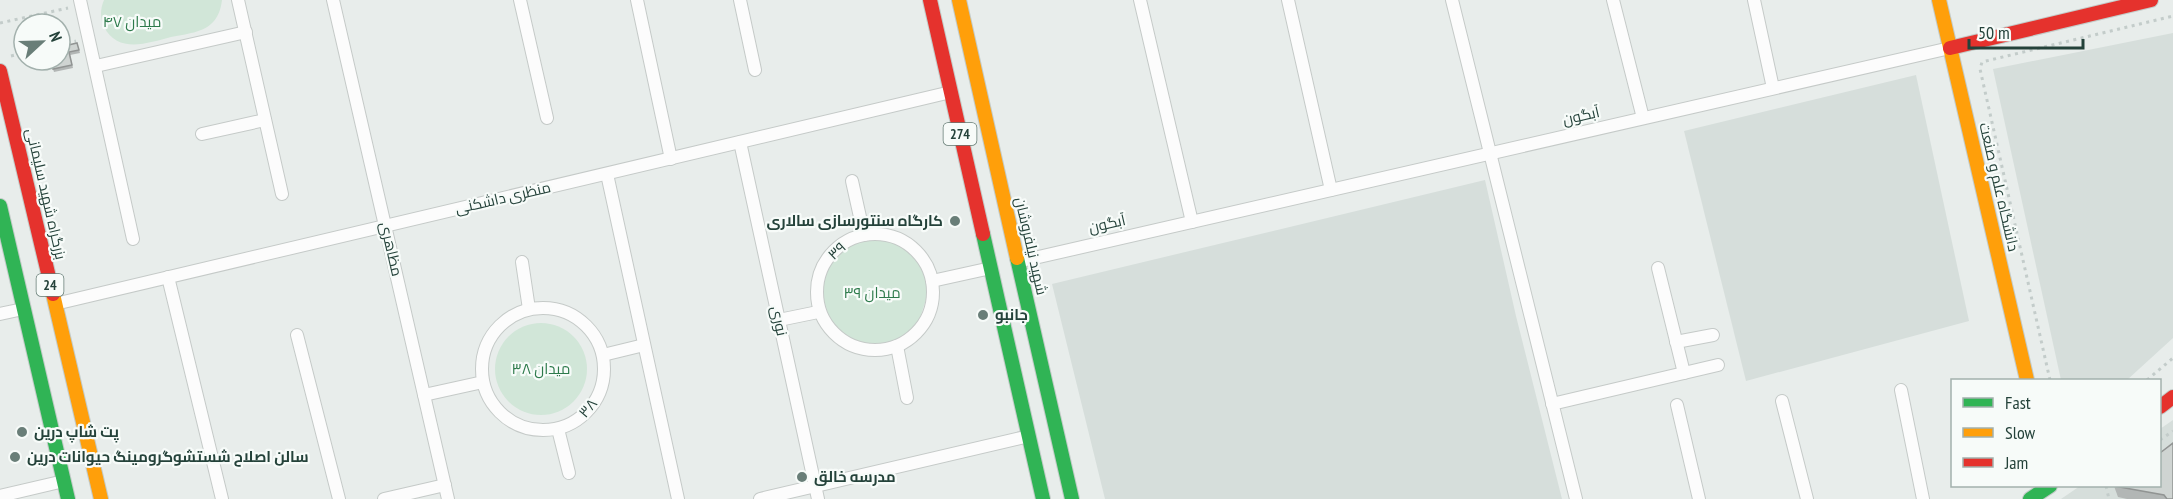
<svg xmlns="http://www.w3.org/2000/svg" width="2173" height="499" font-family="'PT Sans Narrow',Cairo,sans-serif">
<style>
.built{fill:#d6dedb}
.green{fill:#d1e6d8}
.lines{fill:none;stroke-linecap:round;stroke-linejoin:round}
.street-casing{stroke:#c5cac8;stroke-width:14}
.fast-casing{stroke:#c3cbc8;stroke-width:16}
.slow-casing{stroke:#c3cbc8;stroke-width:16}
.jam-casing{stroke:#c3cbc8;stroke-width:16}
.path{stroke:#c3ccca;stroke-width:3;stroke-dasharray:3 4.5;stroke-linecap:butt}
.street{stroke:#fcfcfc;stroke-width:12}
.fast{stroke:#30b455;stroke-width:14}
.slow{stroke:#ff9f0a;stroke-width:14}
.jam{stroke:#e5322d;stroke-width:14}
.wall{fill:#b2b6b5}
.building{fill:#cfd4d2;stroke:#919493;stroke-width:1.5}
.poi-dot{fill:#697e78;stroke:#f7fbf9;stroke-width:2}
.labels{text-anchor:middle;stroke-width:4.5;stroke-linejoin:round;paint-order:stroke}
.shield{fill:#f7fbf9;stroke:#637a73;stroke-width:1.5}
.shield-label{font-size:14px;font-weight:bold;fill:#24423a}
.park-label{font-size:15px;fill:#2d7a4b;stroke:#f7fbf9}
.street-label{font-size:15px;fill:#24423a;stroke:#f7fbf9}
.poi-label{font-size:15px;font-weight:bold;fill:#24423a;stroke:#f7fbf9;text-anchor:start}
</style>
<rect width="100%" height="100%" fill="#e8edeb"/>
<!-- built -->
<g class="built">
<path d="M2173,33V338L2127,380H2061L1993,69Z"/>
<path d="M1916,75L1969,321L1746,381L1684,131Z"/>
<path d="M1485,180L1516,316L1562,499H1105L1052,284Z"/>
<path d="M2173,420V499H2061L2080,486H2160V429Z"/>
</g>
<!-- green -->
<g class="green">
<path d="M104,0H222C221,8 219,15 214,21C204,33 185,34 171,37C148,43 118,54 104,27C100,18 100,9 104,0Z"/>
<path d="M864,235L899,239L932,281L914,336L862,349L832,331L818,294L823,265Z"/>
<circle cx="541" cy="369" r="46"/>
</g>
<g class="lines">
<defs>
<g id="street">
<path d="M80,0L133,239"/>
<path d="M238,0L282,194"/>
<path d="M333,0L448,499"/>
<path d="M520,0L547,118"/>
<path d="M637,0L671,159"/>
<path d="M740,0L755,70"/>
<path d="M1140,0L1192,222"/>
<path d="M1288,0L1331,190"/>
<path d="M1452,0L1576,499"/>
<path d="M1613,0L1643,118"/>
<path d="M1754,0L1773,88"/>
<path d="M96,66L246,32"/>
<path d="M202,134L265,120"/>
<path d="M740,142L818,499"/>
<path d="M607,174L678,499"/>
<path d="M852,181L864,235"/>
<circle cx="875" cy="292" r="58"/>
<path d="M522,262L529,309"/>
<path d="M1017,262L1950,48"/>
<path d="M1658,268L1684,373"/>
<path d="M168,277L222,499"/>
<path d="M932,281L991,268"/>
<path d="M55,304L951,92"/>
<circle cx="543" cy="369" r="61"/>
<path d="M0,314L23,309"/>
<path d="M779,320L818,312"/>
<path d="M297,335L339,499"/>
<path d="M1676,342L1713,335"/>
<path d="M897,346L907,398"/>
<path d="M603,355L644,345"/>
<path d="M1901,390L1923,499"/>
<path d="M424,395L483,382"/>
<path d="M1782,401L1807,499"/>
<path d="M1552,404L1718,365"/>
<path d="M1677,405L1699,499"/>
<path d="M558,429L569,473"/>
<path d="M0,496L64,481"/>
<path d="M384,499L445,485"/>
<path d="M760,499L1029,436"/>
</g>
<g id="fast">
<path d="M0,206L68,499"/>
<path d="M983,234L1043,499"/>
<path d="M1017,258L1072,499"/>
<path d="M2030,499L2050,486"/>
</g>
<g id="slow">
<path d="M959,0L1017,258"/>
<path d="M1939,0L2027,380"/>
<path d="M53,294L101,499"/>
</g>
<g id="jam">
<path d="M930,0L983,234"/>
<path d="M1950,48L2151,0"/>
<path d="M0,71L53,294"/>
<path d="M2160,407L2173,397"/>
</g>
</defs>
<!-- street casing -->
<use href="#street" class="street-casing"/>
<!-- fast casing -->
<use href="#fast" class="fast-casing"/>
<!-- slow casing -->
<use href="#slow" class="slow-casing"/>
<!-- jam casing -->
<use href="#jam" class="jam-casing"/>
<!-- path -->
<g class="path">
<path d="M0,23L68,8"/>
<path d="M60,45L76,41"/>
<path d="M11,56L24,53"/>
<path d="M2050,380L1980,69L1982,62L2173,16"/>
<path d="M2147,380L2173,358"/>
<path d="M2160,440L2173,431"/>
<path d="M2106,486L2109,499"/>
</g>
<!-- street -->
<use href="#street" class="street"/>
<!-- fast -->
<use href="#fast" class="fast"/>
<!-- slow -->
<use href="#slow" class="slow"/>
<!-- jam -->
<use href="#jam" class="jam"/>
</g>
<!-- wall -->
<g class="wall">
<path d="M77,43L80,53L70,55L73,68L54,72L53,69Z"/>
<path d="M2173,443V499H2127L2118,497L2114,486Z"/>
</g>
<!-- building -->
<g class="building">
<path d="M77,43L79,50L69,52L72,65L53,69L51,60H60V47Z"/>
<path d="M2173,443V499H2167L2164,495L2114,486H2160V453Z"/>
</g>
<!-- markers -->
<g class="poi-dot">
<circle cx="955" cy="221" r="6"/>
<circle cx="983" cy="315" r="6"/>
<circle cx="22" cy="432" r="6"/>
<circle cx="15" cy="457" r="6"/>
<circle cx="802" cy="477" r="6"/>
</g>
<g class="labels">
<!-- shield labels -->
<g class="shield">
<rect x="943.5" y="123" width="33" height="22" rx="4.5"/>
<rect x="36.5" y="274" width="27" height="22" rx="4.5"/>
</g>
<g class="shield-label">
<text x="960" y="139">274</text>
<text x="50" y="290">24</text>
</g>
<!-- park labels -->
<g class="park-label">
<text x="132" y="27">میدان ۴۷</text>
<text x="872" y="298">میدان ۳۹</text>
<text x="541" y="374">میدان ۳۸</text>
</g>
<!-- street labels -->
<g class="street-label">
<text transform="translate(1581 116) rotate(-13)" y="5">آبگون</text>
<text transform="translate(1999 187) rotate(77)" y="5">دانشگاه علم و صنعت</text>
<text transform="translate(46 194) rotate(77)" y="5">بزرگراه شهید سلیمانی</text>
<text transform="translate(503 198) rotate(-13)" y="5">منظری داشکنی</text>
<text transform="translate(1107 224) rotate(-13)" y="5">آبگون</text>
<text transform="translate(1031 246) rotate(77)" y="5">شهید نیلفروشان</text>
<text transform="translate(391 249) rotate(77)" y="5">مظاهری</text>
<text transform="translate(837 251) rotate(-43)" y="5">۳۹</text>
<text transform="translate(779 321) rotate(78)" y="5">نوری</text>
<text transform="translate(588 408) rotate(-50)" y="5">۳۸</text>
</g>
<!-- poi labels -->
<g class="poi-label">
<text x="943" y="226" text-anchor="end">کارگاه سنتورسازی سالاری</text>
<text x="995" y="320">جانبو</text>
<text x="34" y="437">پت شاپ درین</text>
<text x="27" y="462">سالن اصلاح شستشوگرومینگ حیوانات درین</text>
<text x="814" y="482">مدرسه خالق</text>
</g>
</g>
<!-- legend -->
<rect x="1951" y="379" width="210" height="108" fill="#f7fbf9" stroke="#a3b1ad" stroke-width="1.5"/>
<rect x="1963" y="398" width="30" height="9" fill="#30b455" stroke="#a3b1ad" stroke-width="1.5"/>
<text x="2005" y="409" font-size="18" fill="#24423a">Fast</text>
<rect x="1963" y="428" width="30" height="9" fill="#ff9f0a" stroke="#a3b1ad" stroke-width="1.5"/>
<text x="2005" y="439" font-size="18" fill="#24423a">Slow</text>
<rect x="1963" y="458" width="30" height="9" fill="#e5322d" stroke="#a3b1ad" stroke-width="1.5"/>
<text x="2005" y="469" font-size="18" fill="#24423a">Jam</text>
<!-- north arrow -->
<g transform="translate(42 42) rotate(68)"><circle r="28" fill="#f7fbf9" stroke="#a3b1ad" stroke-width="1.5"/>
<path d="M0-4.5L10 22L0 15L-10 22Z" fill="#697e78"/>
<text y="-9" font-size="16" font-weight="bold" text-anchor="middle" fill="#24423a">N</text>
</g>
<!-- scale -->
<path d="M1969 39v9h114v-9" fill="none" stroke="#24423a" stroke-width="3"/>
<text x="1978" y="39" font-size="18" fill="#24423a" stroke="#f7fbf9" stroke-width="4.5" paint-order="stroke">50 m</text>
</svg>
